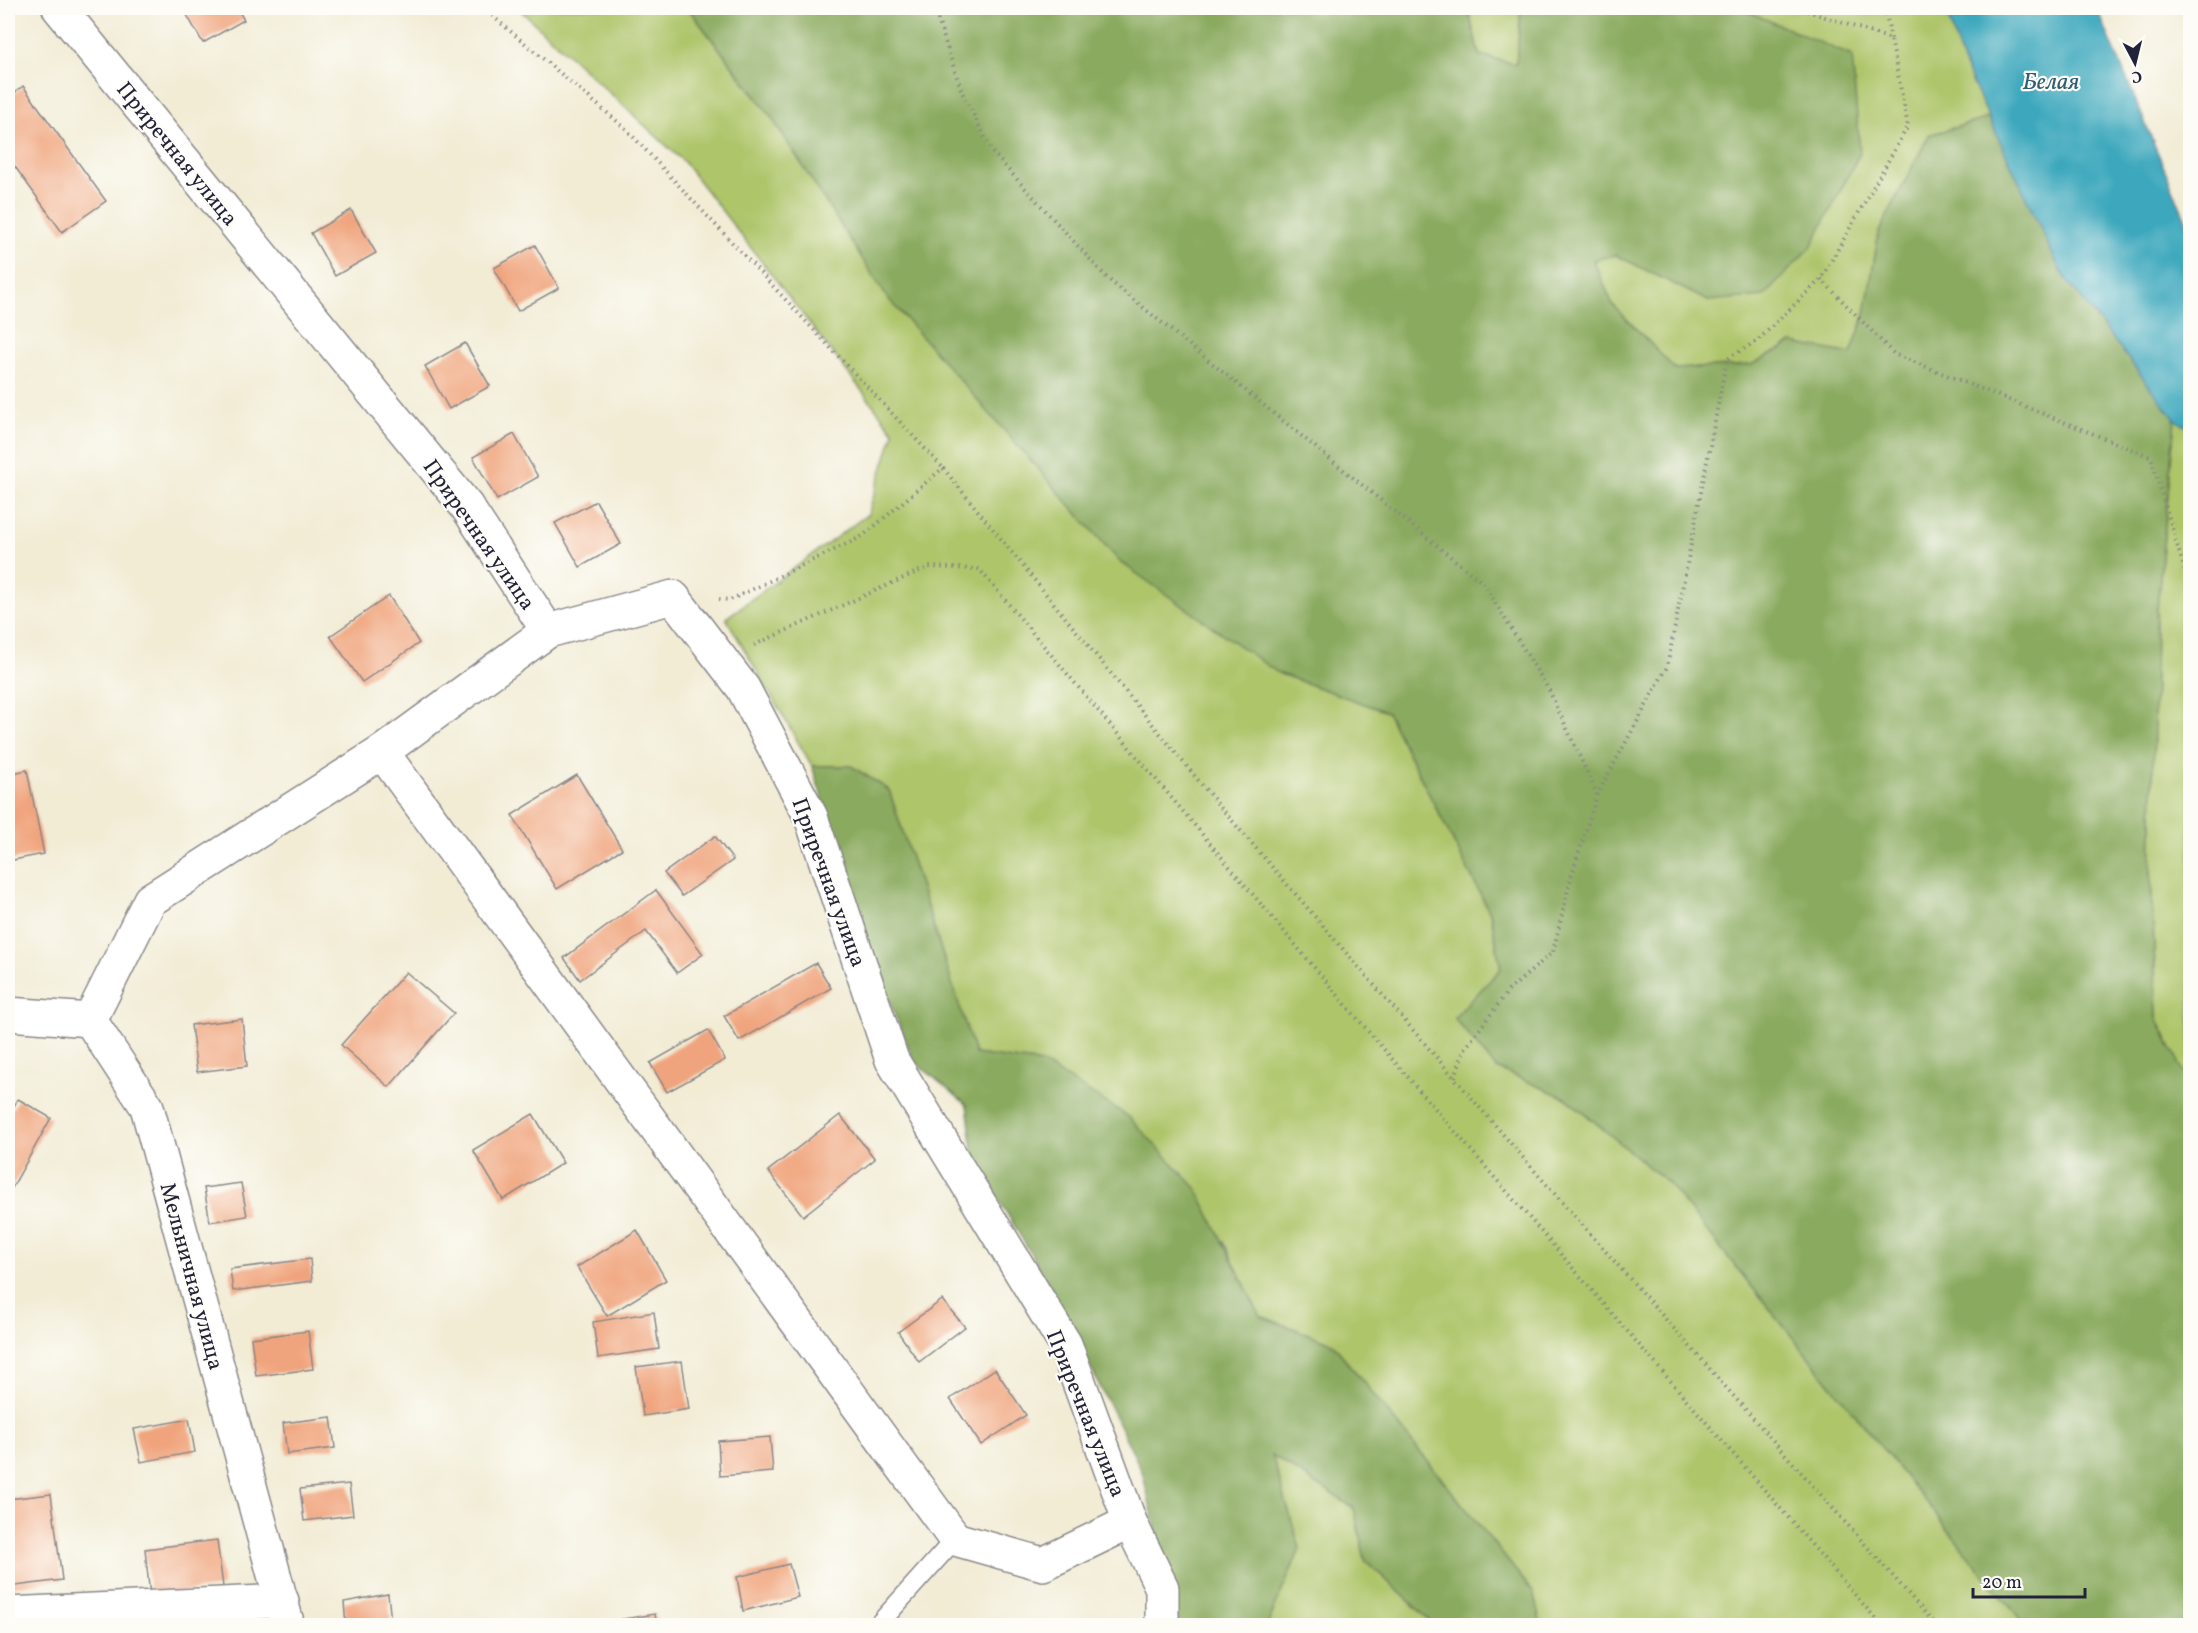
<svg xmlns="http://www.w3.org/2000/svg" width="2198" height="1633" font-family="Vollkorn,serif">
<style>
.green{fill:#aec56a;stroke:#687452;stroke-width:1.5}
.forest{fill:#8aaa5e;stroke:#56664c;stroke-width:1.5}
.water{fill:#3da8bd;stroke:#30657c;stroke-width:1.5}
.building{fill:#f0a47d}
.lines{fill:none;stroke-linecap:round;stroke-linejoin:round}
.lane-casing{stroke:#8a8788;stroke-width:21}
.street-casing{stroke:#8a8788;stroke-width:36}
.path{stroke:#8a8788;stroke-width:4;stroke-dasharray:1.5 4.5;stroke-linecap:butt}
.lane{stroke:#fff;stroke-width:18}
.street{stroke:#fff;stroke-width:33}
.labels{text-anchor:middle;stroke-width:4.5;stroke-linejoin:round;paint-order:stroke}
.street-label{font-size:22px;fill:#22223b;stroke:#fdfcf7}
.water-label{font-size:24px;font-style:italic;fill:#2e5e76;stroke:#fdfcf7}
</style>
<rect width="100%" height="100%" fill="#fdfcf7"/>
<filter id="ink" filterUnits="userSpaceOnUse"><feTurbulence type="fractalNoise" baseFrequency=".0167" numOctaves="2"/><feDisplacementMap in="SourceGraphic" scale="12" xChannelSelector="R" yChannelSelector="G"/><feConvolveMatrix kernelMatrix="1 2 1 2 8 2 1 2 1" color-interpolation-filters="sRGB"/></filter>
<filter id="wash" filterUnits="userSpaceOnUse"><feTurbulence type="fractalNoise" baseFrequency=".008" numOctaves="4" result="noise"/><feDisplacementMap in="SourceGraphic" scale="24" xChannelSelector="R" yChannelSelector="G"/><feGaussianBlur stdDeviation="1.35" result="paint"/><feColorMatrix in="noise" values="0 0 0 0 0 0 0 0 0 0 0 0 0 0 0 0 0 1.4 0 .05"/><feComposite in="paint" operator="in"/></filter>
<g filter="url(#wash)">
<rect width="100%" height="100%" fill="#f2ecd5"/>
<!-- green -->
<g class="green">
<path d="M518,8H688L770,115L1278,673L1387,712L1491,915L1501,969L1454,1018L1496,1068L1566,1098L1669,1184L2025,1625H1541L1533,1592L1332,1343L1260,1316L1224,1242L1042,1063L975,1054L889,790L851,766H812L726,618L868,514L894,432L684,162Z"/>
<path d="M1463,8H1521L1516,64L1479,55L1469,13Z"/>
<path d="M1739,8H1945L1963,62L1989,118L1929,135L1879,232L1865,314L1851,354L1792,343L1751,365L1675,369L1613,305L1593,260L1616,255L1708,301L1852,57Z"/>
<path d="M2175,419L2190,429V1086L2157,1018L2151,877L2156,620Z"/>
<path d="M1271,1454L1354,1508L1365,1560L1435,1625L1267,1626L1300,1549Z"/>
</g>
<!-- forest -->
<g class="forest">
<path d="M688,8H1463L1469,13L1479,55L1516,64L1521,8H1739L1852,56L1860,153L1811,247L1764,296L1708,301L1616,255L1593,260L1613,305L1675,369L1751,365L1792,343L1851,354L1865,314L1879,232L1929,135L1989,118L2061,272L2175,419L2156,620L2151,877L2157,1017L2190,1086V1625H2025L1669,1184L1566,1098L1496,1068L1454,1018L1501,969L1491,915L1387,712L1278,673L1119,561L886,296L770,115Z"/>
<path d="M812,766H851L889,790L975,1054L1042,1063L1128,1116L1196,1188L1260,1316L1332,1343L1533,1592L1541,1625H1435L1365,1560L1354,1508L1272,1455L1300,1549L1267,1625H1179L1142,1471L1049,1284L974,1158L967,1105L914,1061L880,979Z"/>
</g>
<!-- water -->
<path class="water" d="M1945,8H2097L2190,230V429L2175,419L2061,272L1963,62Z"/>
<g id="blocks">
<!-- building -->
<g class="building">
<path d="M183,8H237L244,20L203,43Z"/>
<path d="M23,86L106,201L62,232L8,157V98Z"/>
<path d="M351,210L376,253L335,276L311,233Z"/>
<path d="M535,245L559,288L518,311L494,268Z"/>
<path d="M465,343L490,386L449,409L425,366Z"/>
<path d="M514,434L538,477L497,500L473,457Z"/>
<path d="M596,501L621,544L580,567L555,523Z"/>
<path d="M389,596L419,643L362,682L330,636Z"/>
<path d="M27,770L44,854L8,861V774Z"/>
<path d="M577,775L622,849L557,889L512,815Z"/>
<path d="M715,836L733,860L682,896L664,873Z"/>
<path d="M656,890L703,954L677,973L646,931L580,980L564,958Z"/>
<path d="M816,963L831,988L739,1041L724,1016Z"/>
<path d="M406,972L454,1013L389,1087L341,1045Z"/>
<path d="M242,1019L247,1066L197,1072L191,1025Z"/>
<path d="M708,1030L725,1060L667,1092L650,1063Z"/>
<path d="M18,1099L51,1118L8,1195V1117Z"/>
<path d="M533,1114L563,1163L503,1200L473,1150Z"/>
<path d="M840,1115L875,1159L803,1216L768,1171Z"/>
<path d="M241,1183L247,1216L210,1222L204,1188Z"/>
<path d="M637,1230L666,1280L607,1316L577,1267Z"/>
<path d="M310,1259L312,1281L233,1291L230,1269Z"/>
<path d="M942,1300L965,1327L919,1362L898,1332Z"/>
<path d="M654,1312L659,1349L598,1358L593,1322Z"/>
<path d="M308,1331L313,1369L256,1376L251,1338Z"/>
<path d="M682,1361L689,1409L643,1416L636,1367Z"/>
<path d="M995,1369L1026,1415L981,1445L950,1399Z"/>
<path d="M331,1417L335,1448L287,1454L283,1423Z"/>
<path d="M189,1419L195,1452L141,1462L134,1429Z"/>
<path d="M770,1437L773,1472L720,1476L718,1441Z"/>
<path d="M349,1484L353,1515L304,1521L300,1489Z"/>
<path d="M51,1494L62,1580L8,1587V1499Z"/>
<path d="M217,1540L223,1587L150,1596L145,1549Z"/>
<path d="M789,1564L798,1597L743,1611L737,1577Z"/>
<path d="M388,1594L391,1621L346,1626L344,1602Z"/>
<path d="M655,1614L657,1626H604L603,1622Z"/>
</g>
</g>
</g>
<g filter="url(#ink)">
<use href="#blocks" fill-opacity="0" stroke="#8a8788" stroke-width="1.5"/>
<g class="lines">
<defs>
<path id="lane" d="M877,1626L955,1539"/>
<g id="street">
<path d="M59,8L467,507L548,631"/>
<path d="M382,752L955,1539L1043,1564L1130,1522"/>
<path d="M8,1014L90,1020L147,1107L288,1626"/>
<path d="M90,1020L150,900L382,752L548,631L673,597L743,688L811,817L892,1060L1065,1344L1130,1522L1162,1588V1626"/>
<path d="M8,1614L282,1601"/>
</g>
</defs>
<!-- lane casing -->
<use href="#lane" class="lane-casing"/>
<!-- street casing -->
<use href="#street" class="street-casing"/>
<!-- path -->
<g class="path">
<path d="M483,8L625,128L943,468"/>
<path d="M934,8L962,92L993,153L1108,279L1483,583L1549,690L1597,794"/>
<path d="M1885,8L1891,39"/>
<path d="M1821,279L1894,354L2151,457L2190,588"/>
<path d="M719,599L730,600L863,536L943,468L1216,802L1539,1176L1937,1626"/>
<path d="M754,645L928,567L979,569L1356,1017L1882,1626"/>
<path d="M1455,1077L1464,1050L1508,991L1553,952L1571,877L1597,795L1667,667L1727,359L1758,340L1821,279L1908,126L1891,39L1798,8"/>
</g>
<!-- lane -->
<use href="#lane" class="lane"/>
<!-- street -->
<use href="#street" class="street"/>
</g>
</g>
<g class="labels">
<!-- street labels -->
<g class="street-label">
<text transform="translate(178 153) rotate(51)" y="8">Приречная улица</text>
<text transform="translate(480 534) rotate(55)" y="8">Приречная улица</text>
<text transform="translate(830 882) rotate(70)" y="8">Приречная улица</text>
<text transform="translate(193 1276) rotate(75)" y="8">Мельничная улица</text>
<text transform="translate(1087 1413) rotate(68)" y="8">Приречная улица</text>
</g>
<!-- water labels -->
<g class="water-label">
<text x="2051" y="89">Белая</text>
</g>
</g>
<!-- margin -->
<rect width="2198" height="1633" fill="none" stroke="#fdfcf7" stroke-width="30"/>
<!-- north arrow -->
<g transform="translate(2135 63) rotate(173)" stroke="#fdfcf7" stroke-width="4.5" paint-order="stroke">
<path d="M0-4.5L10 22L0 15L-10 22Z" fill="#22223b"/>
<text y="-9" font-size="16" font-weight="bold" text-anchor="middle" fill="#22223b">С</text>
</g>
<!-- scale -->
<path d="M1973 1588v9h112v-9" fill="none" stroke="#22223b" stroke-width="3"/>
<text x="1982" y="1588" font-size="18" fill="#22223b" stroke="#fdfcf7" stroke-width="4.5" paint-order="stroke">20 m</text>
</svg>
